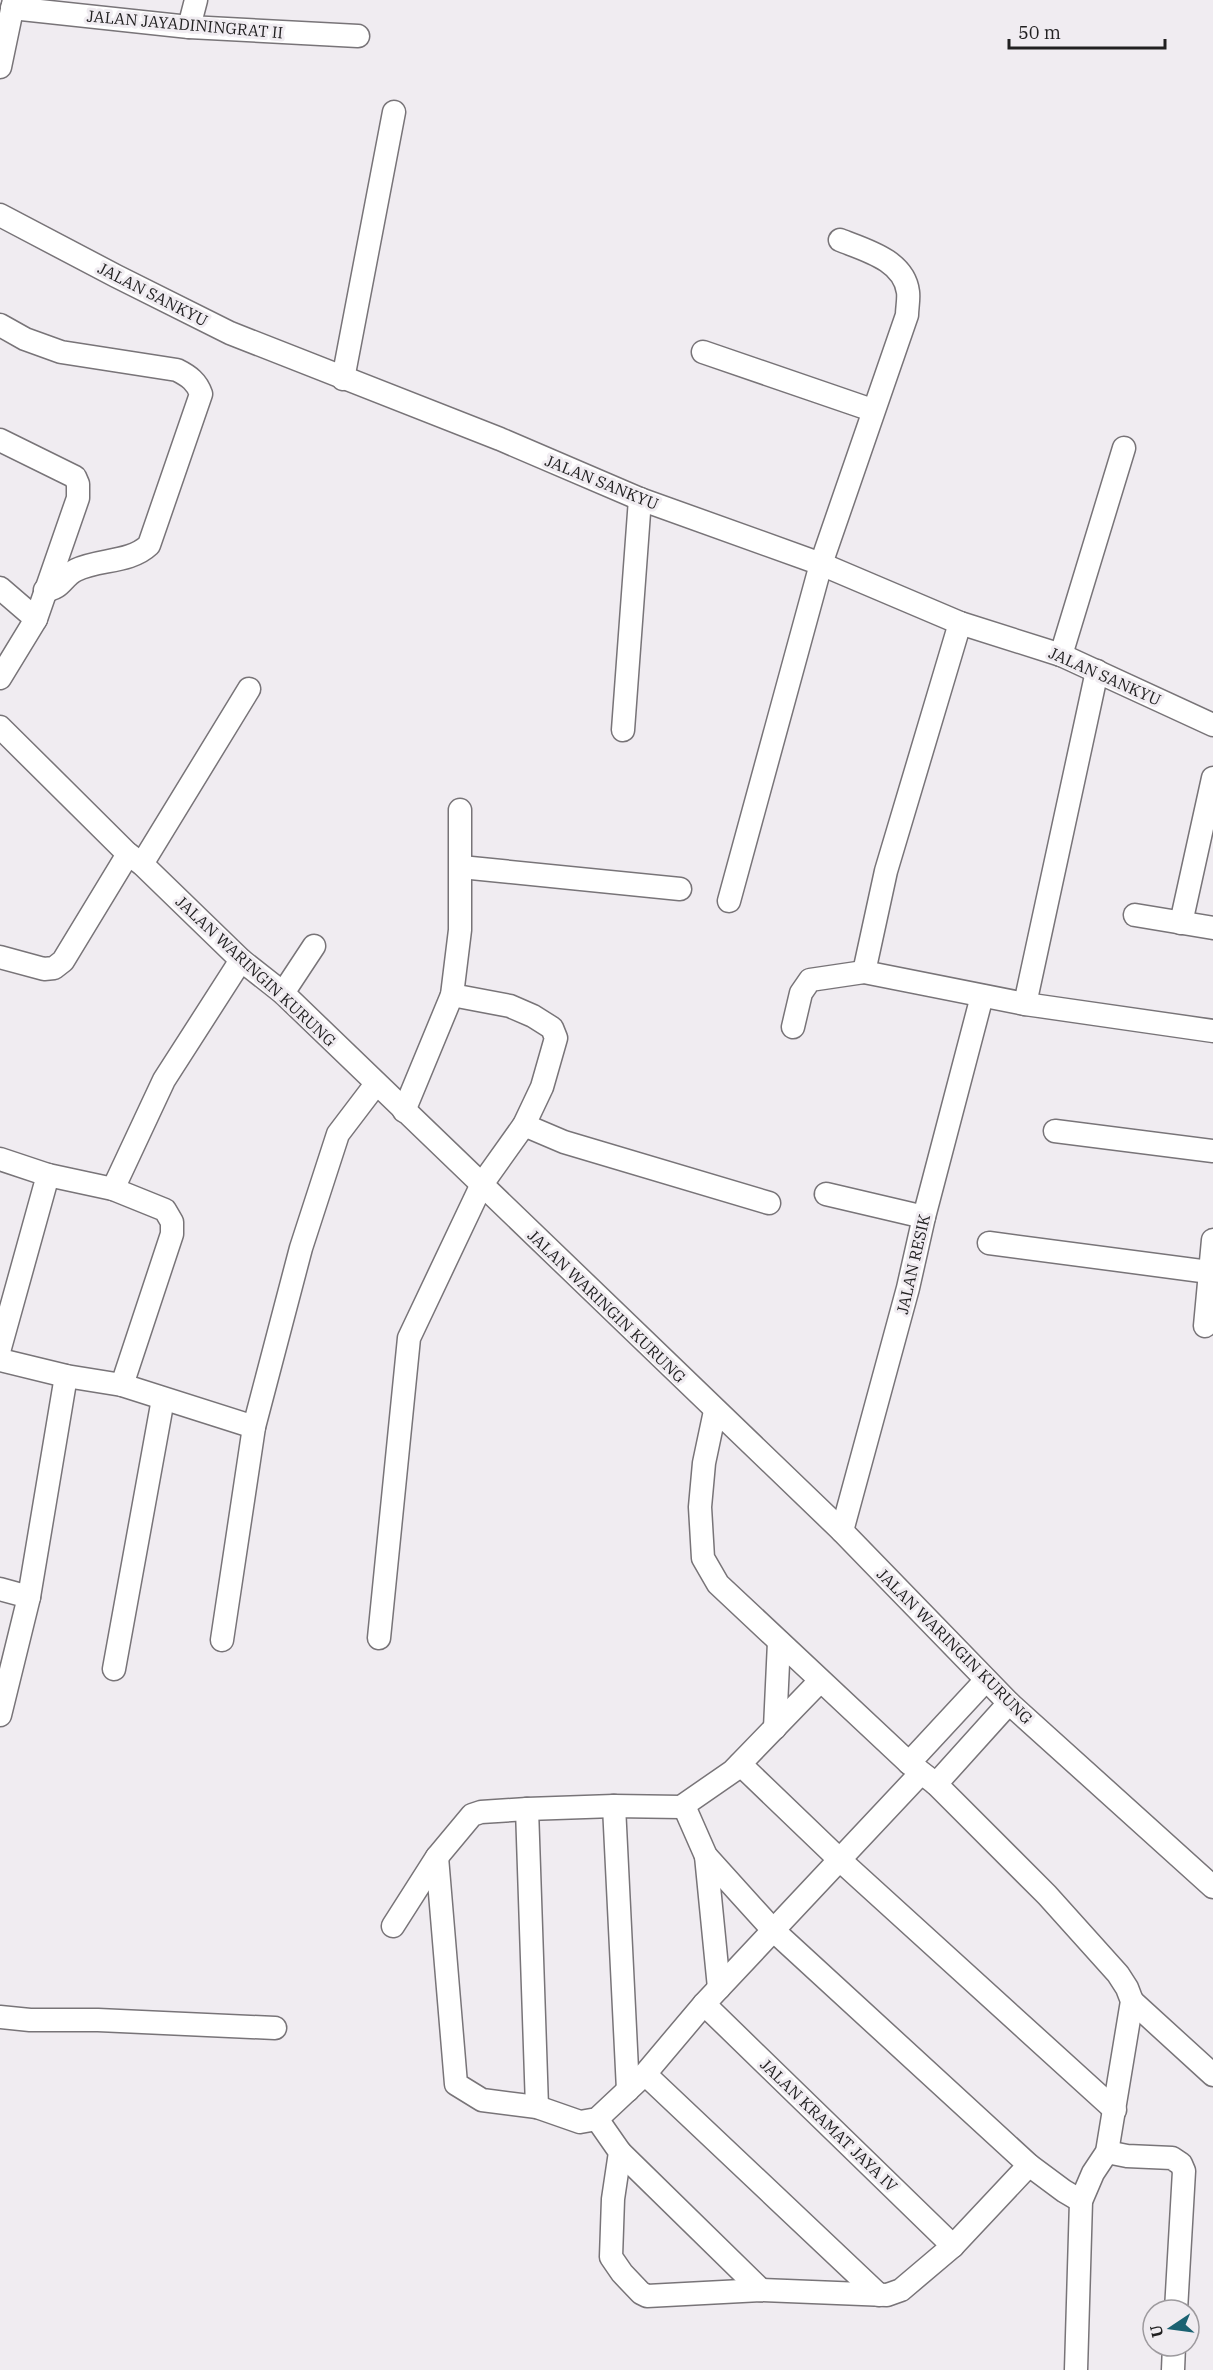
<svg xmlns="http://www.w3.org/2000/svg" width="1213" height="2370" font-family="'IBM Plex Serif',serif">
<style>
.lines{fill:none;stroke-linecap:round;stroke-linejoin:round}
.minor-casing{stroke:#787478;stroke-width:25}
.minor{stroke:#fff;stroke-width:22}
.labels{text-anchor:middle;stroke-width:6;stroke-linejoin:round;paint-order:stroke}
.street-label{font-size:16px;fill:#212021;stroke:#f0ecf1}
</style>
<rect width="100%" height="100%" fill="#f0ecf1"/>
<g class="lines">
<defs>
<g id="minor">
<path d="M12,8L189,27L358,36"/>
<path d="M189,27L196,0"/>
<path d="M0,67L14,0"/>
<path d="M0,215L116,276L230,333L500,439L640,499L821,564L960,623L1061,655L1213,725"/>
<path d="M0,325L25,339L61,352L177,370C189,376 197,382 201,394L149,545C130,563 99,559 76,570C63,576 61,590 45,590"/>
<path d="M703,352L872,410"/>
<path d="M343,379L394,112"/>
<path d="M0,440L75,477L78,484V498L36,619L0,678"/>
<path d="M0,588L36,619"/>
<path d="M1061,655L1124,448"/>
<path d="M0,727L128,854L142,864L241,960L283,993L842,1531L1009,1703L1213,1887"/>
<path d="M623,730L640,499"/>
<path d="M142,864L249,689"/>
<path d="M461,867L680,889"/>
<path d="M729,901L821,564L907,315C907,308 909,299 908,292C904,260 865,250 840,240"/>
<path d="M1135,915L1213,928"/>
<path d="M1181,923L1213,778"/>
<path d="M0,957L44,969L54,968L63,961L128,854"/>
<path d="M864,972L886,871L960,623"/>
<path d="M283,993L314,946"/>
<path d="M1025,1004L1097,671"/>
<path d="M793,1027L801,993L810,980L864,972L1025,1004L1213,1031"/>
<path d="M404,1111L452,995L460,930V810"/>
<path d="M524,1125L564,1142L769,1203"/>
<path d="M1055,1131L1213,1151"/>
<path d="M0,1159L48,1175L0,1348"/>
<path d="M48,1175L113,1189L165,1210L172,1222V1234L122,1385"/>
<path d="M113,1189L164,1080L241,960"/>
<path d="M826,1194L924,1217"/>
<path d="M989,1243L1209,1272"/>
<path d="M1205,1326L1213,1240"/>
<path d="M0,1360L66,1376L122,1385L254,1427L301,1248L338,1134L376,1084"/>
<path d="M715,1411L704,1463L700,1507L703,1558L718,1584L909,1763L936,1784L1047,1895L1118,1974L1127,1988L1132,2001L1107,2152L1093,2173L1081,2201L1076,2370"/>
<path d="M842,1531L908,1288L924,1217L982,996"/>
<path d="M0,1589L29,1597"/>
<path d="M379,1638L409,1338L482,1184L524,1125L542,1087L556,1038L552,1028L533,1016L510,1006L452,995"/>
<path d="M222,1640L254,1427"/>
<path d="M114,1669L163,1399"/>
<path d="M0,1715L29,1597L66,1376"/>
<path d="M775,1728L779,1642"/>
<path d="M909,1763L986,1680"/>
<path d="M740,1764L841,1861L1115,2110"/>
<path d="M936,1784L1009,1703"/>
<path d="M614,1806L628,2090"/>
<path d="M684,1806L706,1856L773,1930L1029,2165L1064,2191L1081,2201"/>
<path d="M527,1809L537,2107"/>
<path d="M706,1856L719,1988"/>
<path d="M437,1857L456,2084L482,2100L537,2107L580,2122L597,2119L645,2074L704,2004L921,1773"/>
<path d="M393,1926L437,1857L472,1815L481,1812L527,1809L614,1806L681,1807L733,1771L820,1681"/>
<path d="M1132,2001L1213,2075"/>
<path d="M704,2004L953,2246"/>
<path d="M0,2017L30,2020H98L275,2028"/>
<path d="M645,2074L879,2295"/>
<path d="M597,2119L620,2152L613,2199L611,2257L622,2273L641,2293L647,2296L761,2290L887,2295L901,2290L953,2246L1029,2165"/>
<path d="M620,2152L761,2290"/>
<path d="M1107,2152L1127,2156L1172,2158L1181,2164L1184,2171L1176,2310"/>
<path d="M1173,2370L1174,2346"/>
</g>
</defs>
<!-- minor casing -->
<use href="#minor" class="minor-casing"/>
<!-- minor -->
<use href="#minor" class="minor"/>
</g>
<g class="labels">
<!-- street labels -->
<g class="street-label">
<text transform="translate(185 24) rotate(5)" y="6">JALAN JAYADININGRAT II</text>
<text transform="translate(153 294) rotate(27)" y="6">JALAN SANKYU</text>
<text transform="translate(602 482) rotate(22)" y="6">JALAN SANKYU</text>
<text transform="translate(1105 676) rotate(24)" y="6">JALAN SANKYU</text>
<text transform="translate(256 971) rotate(43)" y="6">JALAN WARINGIN KURUNG</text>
<text transform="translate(913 1264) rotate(-77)" y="6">JALAN RESIK</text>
<text transform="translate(607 1306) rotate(44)" y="6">JALAN WARINGIN KURUNG</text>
<text transform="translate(955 1646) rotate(45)" y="6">JALAN WARINGIN KURUNG</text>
<text transform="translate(829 2125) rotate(44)" y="6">JALAN KRAMAT JAYA IV</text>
</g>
</g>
<!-- north arrow -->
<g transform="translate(1171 2328) rotate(257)"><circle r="28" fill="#f0ecf1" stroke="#9d9a9e" stroke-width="1.5"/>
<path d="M0-4.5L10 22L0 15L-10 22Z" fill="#1b6272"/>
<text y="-9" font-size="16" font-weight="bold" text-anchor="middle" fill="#212021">U</text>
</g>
<!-- scale -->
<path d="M1009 39v9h156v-9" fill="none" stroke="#212021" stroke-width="3"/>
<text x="1018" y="39" font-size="18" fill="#212021" stroke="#f0ecf1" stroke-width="4.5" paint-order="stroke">50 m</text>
</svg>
